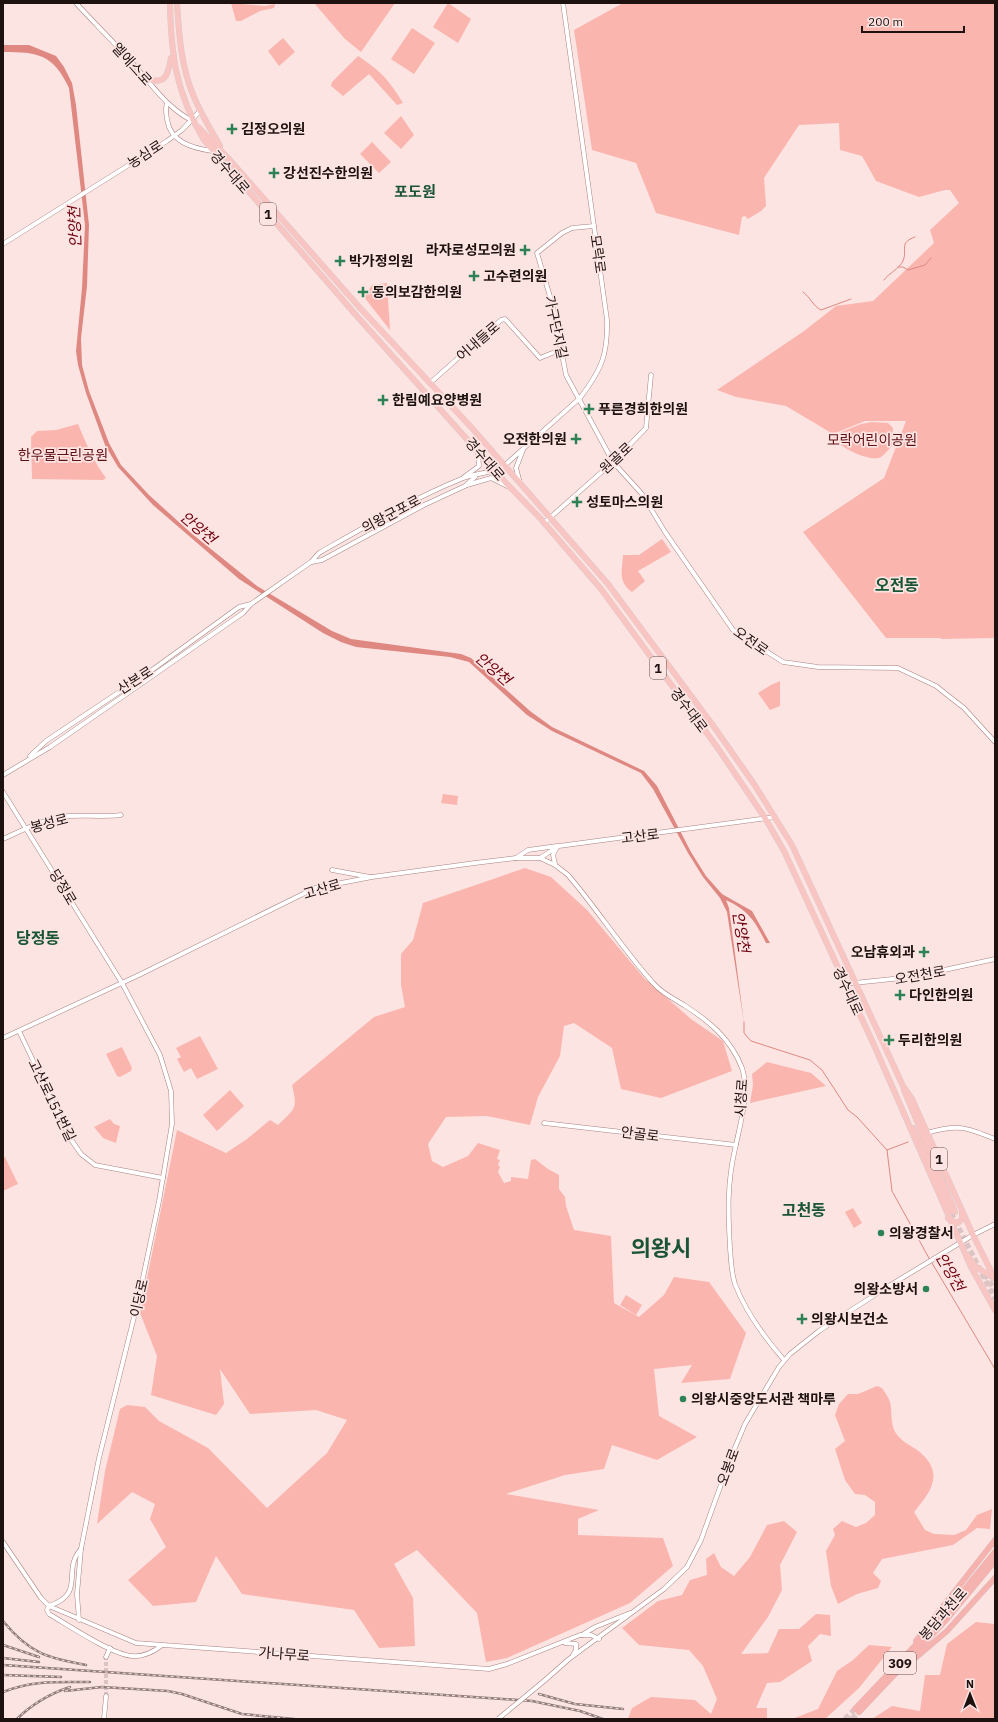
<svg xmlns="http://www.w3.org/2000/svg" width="998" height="1722" font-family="'IBM Plex Sans','Noto Sans KR',sans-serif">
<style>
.green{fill:#fbb5af}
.water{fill:#df8882}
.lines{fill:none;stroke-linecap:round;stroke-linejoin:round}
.stream{stroke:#df8882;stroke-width:1}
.tertiary-tunnel{stroke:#dbc4c3;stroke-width:4;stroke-dasharray:4 2;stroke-linecap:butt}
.primary-tunnel{stroke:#dbc4c3;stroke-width:5.5;stroke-dasharray:5.5 3;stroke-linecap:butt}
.trunk-tunnel{stroke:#dbc4c3;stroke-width:5.5;stroke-dasharray:5.5 3;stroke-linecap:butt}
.tertiary-casing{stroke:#a68380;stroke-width:5}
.primary-casing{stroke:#cecbcb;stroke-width:6}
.trunk-casing{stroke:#cecbcb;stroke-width:6}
.tertiary{stroke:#fff;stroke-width:4}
.primary{stroke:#f8c5c2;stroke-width:5.5}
.trunk{stroke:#f6b2ae;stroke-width:5.5}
.rail-casing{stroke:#907e7c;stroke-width:2.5}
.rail{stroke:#fce4e2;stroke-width:1;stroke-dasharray:3;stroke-linecap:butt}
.tertiary-bridge-casing{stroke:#a68380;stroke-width:5;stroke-linecap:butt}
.tertiary-bridge{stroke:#fff;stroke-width:4}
.poi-dot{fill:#2d8255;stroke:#fce4e2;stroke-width:1.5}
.labels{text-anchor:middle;stroke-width:3.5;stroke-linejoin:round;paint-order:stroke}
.shield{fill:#fce4e2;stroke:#615150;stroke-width:1}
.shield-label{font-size:13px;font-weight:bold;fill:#1e1211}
.street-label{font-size:14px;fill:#1e1211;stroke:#fce4e2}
.poi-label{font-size:14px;font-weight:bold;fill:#1e1211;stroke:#fce4e2;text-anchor:start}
.park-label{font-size:14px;fill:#5f1014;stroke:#fce4e2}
.neighbourhood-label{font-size:15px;font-weight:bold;fill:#195435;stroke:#fce4e2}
.water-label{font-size:15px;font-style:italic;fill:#6f000f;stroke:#fce4e2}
.quarter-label{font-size:16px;font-weight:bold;fill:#195435;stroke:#fce4e2}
.town-label{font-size:22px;font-weight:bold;fill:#195435;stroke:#fce4e2}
</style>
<rect width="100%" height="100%" fill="#fce4e2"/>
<!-- green -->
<g class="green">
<path d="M231,3L265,6L275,4L274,8L260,11L241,21H236Z"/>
<path d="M314,3H395L361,52L345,39Z"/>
<path d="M448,3L471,19L458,43L433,27Z"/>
<path d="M623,3H995V638L941,639V638H886L803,532L884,478L906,421H865L833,434L786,406L736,397L717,390L804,331L836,306L873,301L934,243L930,230L959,203L950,190H945L919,197L876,181L862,156L840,150L839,123L799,125L764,178L766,206L761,211L748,219L745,216L742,217L739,235L656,213L636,163L592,150L574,30Z"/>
<path d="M412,28L435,43L414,74L391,59Z"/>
<path d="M283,38L295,52L279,66L268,51Z"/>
<path d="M358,56C381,71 389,80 403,103L397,105L369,74L343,96L331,86L332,82Z"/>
<path d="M401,116L414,135L401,149L384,133Z"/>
<path d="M372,142L391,162L379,173L360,154Z"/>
<path d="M387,283L390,330L364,297L372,285Z"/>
<path d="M872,422L888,423L893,428L892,446C889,449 885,454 881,457C871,463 839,447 833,438L834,435L861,424Z"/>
<path d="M78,424C86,443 93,461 106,478L103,480L32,479L31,437L37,431L56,430Z"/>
<path d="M662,539L671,552L638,571L645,581L632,592C618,582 622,571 623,555H639Z"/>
<path d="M780,681V706L770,710L758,693L771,685Z"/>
<path d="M443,794L458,796L457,805L441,803Z"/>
<path d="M525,868L551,877L587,910L644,978L691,1019L723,1041L732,1071L661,1098L621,1089L612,1048L574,1023L564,1026L560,1056L538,1097L530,1125L487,1116L446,1117L428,1144L432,1161L443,1167L468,1156L478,1143L500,1150L497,1159L500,1160L498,1165L500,1167L498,1172L504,1183L511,1181V1177L528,1179L531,1160L535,1159L548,1169L559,1175V1189L565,1197L566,1206L574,1230L611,1236L614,1303L639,1317L664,1295L674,1277L709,1282L746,1333L730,1379L681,1383L692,1365L654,1369L659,1416L697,1437L657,1460L612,1445L604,1469L565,1475L506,1494L599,1510L578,1519V1535L663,1538L673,1566L630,1603L507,1658L486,1662L477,1613L417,1550L394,1564L413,1598L415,1646L379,1648L354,1610L242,1594L216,1556L196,1602L153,1606L128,1580L166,1547L150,1519L155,1504L132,1492L97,1524L105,1471L120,1409L127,1405L145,1407L159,1421L208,1448L267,1508L327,1453L347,1420L316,1410L250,1414L220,1369L224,1404L216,1415L151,1395L157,1356L140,1313L177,1130L226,1153L247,1139L270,1120L278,1125C295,1108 298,1110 292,1085L374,1017L405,1007L401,985V954L413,940L423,903Z"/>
<path d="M200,1036L218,1069L197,1079L191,1068L184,1072L177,1059L181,1057L176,1048Z"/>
<path d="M122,1047L132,1068L131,1071L120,1077L117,1076L106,1054Z"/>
<path d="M767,1062L811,1073L826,1086L750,1103L753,1085L752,1074Z"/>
<path d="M230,1090L244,1106L217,1131L203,1115Z"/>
<path d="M110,1119L114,1124L120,1126L116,1143L103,1138L94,1127Z"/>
<path d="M5,1157L18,1184L3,1191V1158Z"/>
<path d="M853,1208L862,1223L854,1228L845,1212Z"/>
<path d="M626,1295L642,1305L636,1315L620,1305Z"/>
<path d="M877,1386L882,1388C885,1392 888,1397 890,1402C893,1414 889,1427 899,1437C906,1445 917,1448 924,1456C944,1477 928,1495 914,1512L925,1530L934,1534L954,1535L966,1530L977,1515L992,1509L990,1529L977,1528L953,1545L882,1559L873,1573L881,1581L878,1588L857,1594L838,1604L831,1586L826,1551L835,1535L833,1529L842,1521L856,1527L866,1523L875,1515V1502L865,1495L855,1494L845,1480L835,1449L845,1441L835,1415L839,1404L848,1394H858Z"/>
<path d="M784,1521L797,1532L780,1565L782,1590L768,1617L741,1654L768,1653L779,1629H799L816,1614L830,1615L831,1636L820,1634L808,1646L812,1661L780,1682L767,1683L756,1708H767V1719H628L632,1708L651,1697L695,1700L711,1714L717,1699L703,1666L689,1650L639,1645L622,1628L658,1601L682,1595L690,1580L707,1575L706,1559L714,1553L721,1567L734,1576L750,1557L767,1525Z"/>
<path d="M976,1622L995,1624V1719H872L892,1706L920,1711L925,1675H940L947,1644Z"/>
<path d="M869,1645L892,1647L859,1688L825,1719H792L818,1709L837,1671L853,1660Z"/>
</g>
<!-- water -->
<path class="water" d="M3,45H29L56,56L64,67L72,83L76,105L89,225L87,286L81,338L82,365L89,391L109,443L121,465L149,495L191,533L257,586L332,631L351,639L461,654L471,658L530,711L552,727L644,771L657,786L691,852L706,876L722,894L752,911L770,943H766C755,921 749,911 726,900L729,908L744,1023L727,912L720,898L703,877L688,853L653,789L641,773L552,731L527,715L469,662L450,657L356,647L341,642L323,633L239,579L153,505L118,467L105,445L86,393L78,365L76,351L82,288L85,225L69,88C53,54 38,52 3,52Z"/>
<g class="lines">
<!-- stream -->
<g class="stream">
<path d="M898,267H903L908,270L925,265L931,258"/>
<path d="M884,280C889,273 899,269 903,261C908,249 898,243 915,237"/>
<path d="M803,292C811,298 813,306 821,310L851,299"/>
<path d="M744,1022V1033L751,1041L810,1060L822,1070L848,1110L857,1117L887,1150L892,1191L930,1260"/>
<path d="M887,1150L908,1142"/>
<path d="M932,1263L995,1369"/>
</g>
<!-- tertiary-tunnel -->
<path class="tertiary-tunnel" d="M106,1696V1657"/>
<!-- primary-tunnel -->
<g class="primary-tunnel">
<path d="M951,1213L995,1299"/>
<path d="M985,1274L995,1291"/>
</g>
<!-- trunk-tunnel -->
<g class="trunk-tunnel">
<path d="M845,1719L855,1709"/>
<path d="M852,1719L859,1712"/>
</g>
<defs>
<g id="tertiary">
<path d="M76,3C95,24 116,44 135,66C153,86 168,109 193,121"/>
<path d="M167,103C165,109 166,113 167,119C170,142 192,148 212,151"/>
<path d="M594,226L572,228L562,233L537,253L552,303L566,375L613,462L642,494L665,532L733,630L783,662L818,667L898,668L936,686L946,694L964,708L995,742"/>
<path d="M3,244L167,141L182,130L200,111"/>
<path d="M430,383L501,320L505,319L540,358L562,349"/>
<path d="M464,477L479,466L478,452"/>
<path d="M520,483L516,468L523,450"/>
<path d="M467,485L491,478L507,486"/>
<path d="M544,523L613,462L646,428L651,375"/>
<path d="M312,562L322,560L424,505L465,486L475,477"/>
<path d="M30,756L46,741L152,670L239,607L251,604"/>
<path d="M3,775L50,747L243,613L251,604L311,562L319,553C363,528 414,498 461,479C475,473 490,474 504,466L580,398C601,370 608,356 607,320L563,3"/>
<path d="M3,792L122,983L160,1055L171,1091L172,1124L159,1201L139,1297L99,1458L81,1549L77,1594L79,1620"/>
<path d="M3,839C23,830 45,818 68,816C86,815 103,817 121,815"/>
<path d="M516,858L528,850L557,846"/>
<path d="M540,858L555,865L568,875C598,910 623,950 654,984C662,993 674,999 684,1005C709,1021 731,1039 742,1068C750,1092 740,1125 735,1149C727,1183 728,1212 730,1248C731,1259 731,1272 735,1284C745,1311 765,1338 784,1360"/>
<path d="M555,864L553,855L556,849"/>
<path d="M332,870L370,877"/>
<path d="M844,984L912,977L995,959"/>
<path d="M19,1031L70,1138L81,1154L95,1165L163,1178"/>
<path d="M3,1038L139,975L315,888L372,877L475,863L516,858H540L559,846L775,817"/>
<path d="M544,1123L736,1145"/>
<path d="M927,1133C958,1124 966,1127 995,1139"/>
<path d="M3,1542L41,1598L49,1606L136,1643L489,1669L507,1664L580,1635H591L599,1639"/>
<path d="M49,1606L47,1610L49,1614C68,1625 111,1654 132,1656C142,1657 153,1652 161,1646"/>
<path d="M49,1606C87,1593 61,1571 81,1549"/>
<path d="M582,1635L595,1627L630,1613"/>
<path d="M565,1643L576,1644V1650L573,1655"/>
<path d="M106,1657L110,1648"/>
<path d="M544,1681L569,1659L664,1589L687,1567L701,1540L731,1457L745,1424L779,1367L790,1354L819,1331L884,1289L973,1235L995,1224"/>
<path d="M104,1719L106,1696"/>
</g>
<g id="primary">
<path d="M170,3C171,56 176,93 204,140L355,314L506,483L539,517L601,589L717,747L765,818L784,851L874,1045L971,1267L995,1310"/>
<path d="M177,3C179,35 181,67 194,97C201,114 211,130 220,146"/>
<path d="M145,78C165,86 168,76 171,58"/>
<path d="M199,128L228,158L361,309L471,427L608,584L712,724L754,784L792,845L903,1086L912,1099L973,1235L995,1279"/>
<path d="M904,1090L955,1212"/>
<path d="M913,1128L951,1211"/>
<path d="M948,1218L951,1221L958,1223L962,1219V1213"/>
<path d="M968,1256L976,1267L994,1278"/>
</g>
<g id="trunk">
<path d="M916,1641L995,1540"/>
<path d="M913,1660L947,1631L995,1578"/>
<path d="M855,1709L943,1616L995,1552"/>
<path d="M859,1712L946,1620L995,1561"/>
</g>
</defs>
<!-- tertiary casing -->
<use href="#tertiary" class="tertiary-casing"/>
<!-- primary casing -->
<use href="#primary" class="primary-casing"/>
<!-- trunk casing -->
<use href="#trunk" class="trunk-casing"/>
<!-- tertiary -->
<use href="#tertiary" class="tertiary"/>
<!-- primary -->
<use href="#primary" class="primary"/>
<!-- trunk -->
<use href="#trunk" class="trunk"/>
<defs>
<g id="rail">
<path d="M3,1621C29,1653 47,1658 86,1665"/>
<path d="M3,1645L39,1657"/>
<path d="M3,1658L39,1662"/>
<path d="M3,1665L532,1701L580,1711L603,1719"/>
<path d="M3,1675L61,1677"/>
<path d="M65,1691L102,1687L168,1691L182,1694L242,1714L294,1719"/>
<path d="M3,1692C33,1680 59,1682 90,1682"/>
<path d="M539,1694L575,1704L623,1709"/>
<path d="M17,1719C33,1703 49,1694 70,1687"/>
</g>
</defs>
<!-- rail casing -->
<use href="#rail" class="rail-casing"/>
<!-- rail -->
<use href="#rail" class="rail"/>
<defs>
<path id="tertiary-bridge" d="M498,1719L544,1681"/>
</defs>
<!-- tertiary-bridge casing -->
<use href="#tertiary-bridge" class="tertiary-bridge-casing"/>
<!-- tertiary-bridge -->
<use href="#tertiary-bridge" class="tertiary-bridge"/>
</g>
<!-- markers -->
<g class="poi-dot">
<path d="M230 123h4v4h4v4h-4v4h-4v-4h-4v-4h4z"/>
<path d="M272 167h4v4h4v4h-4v4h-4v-4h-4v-4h4z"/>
<path d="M523 244h4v4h4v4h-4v4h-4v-4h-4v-4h4z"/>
<path d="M338 255h4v4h4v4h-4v4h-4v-4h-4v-4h4z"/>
<path d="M472 270h4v4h4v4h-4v4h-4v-4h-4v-4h4z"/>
<path d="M361 286h4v4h4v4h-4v4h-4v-4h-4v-4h4z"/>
<path d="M381 394h4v4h4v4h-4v4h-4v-4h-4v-4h4z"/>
<path d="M587 403h4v4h4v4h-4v4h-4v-4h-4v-4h4z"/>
<path d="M574 433h4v4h4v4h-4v4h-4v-4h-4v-4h4z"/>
<path d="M575 496h4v4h4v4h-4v4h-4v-4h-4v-4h4z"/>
<path d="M922 946h4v4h4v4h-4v4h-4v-4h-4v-4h4z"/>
<path d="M898 989h4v4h4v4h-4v4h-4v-4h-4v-4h4z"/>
<path d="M887 1034h4v4h4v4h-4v4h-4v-4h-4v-4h4z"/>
<circle cx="881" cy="1233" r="4"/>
<circle cx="926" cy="1289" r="4"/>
<path d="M800 1313h4v4h4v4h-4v4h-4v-4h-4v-4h4z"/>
<circle cx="683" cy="1399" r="4"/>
</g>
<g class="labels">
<!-- shield labels -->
<g class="shield">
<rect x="260" y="203" width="16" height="22" rx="3"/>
<rect x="650" y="657" width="16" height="22" rx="3"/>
<rect x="931" y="1148" width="16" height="22" rx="3"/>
<rect x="884" y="1652" width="32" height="22" rx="3"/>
</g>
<g class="shield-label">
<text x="268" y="219">1</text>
<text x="658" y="673">1</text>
<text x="939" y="1164">1</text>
<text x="900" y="1668">309</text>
</g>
<!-- street labels -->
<g class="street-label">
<text transform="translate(132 64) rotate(48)" y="5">엘에스로</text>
<text transform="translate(145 154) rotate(-33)" y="5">농심로</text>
<text transform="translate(230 172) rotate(49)" y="5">경수대로</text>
<text transform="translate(598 254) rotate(82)" y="5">모락로</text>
<text transform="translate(556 327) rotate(78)" y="5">가구단지길</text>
<text transform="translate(478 341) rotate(-41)" y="5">어내들로</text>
<text transform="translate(616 458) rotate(-43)" y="5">원골로</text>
<text transform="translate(485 459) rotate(49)" y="5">경수대로</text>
<text transform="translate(391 514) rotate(-28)" y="5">의왕군포로</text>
<text transform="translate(751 641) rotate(35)" y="5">오전로</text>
<text transform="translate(135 680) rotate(-33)" y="5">산본로</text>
<text transform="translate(689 710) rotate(53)" y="5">경수대로</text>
<text transform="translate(49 823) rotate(-15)" y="5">봉성로</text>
<text transform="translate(640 836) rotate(-7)" y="5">고산로</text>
<text transform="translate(63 887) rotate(59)" y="5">당정로</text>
<text transform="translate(322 889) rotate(-16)" y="5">고산로</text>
<text transform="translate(920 975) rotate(-10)" y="5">오전천로</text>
<text transform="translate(848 991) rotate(65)" y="5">경수대로</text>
<text transform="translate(741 1098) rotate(-86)" y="5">시청로</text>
<text transform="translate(52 1100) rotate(64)" y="5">고산로151번길</text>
<text transform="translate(640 1134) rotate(7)" y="5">안골로</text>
<text transform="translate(139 1298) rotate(-77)" y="5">이당로</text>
<text transform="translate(728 1467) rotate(-70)" y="5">오봉로</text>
<text transform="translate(943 1614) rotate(-49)" y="5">봉담과천로</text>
<text transform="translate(284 1654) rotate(4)" y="5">가나무로</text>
</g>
<!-- poi labels -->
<g class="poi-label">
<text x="241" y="134">김정오의원</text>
<text x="283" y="178">강선진수한의원</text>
<text x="516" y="255" text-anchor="end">라자로성모의원</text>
<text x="349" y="266">박가정의원</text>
<text x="483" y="281">고수련의원</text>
<text x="372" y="297">동의보감한의원</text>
<text x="392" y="405">한림예요양병원</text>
<text x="598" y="414">푸른경희한의원</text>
<text x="567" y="444" text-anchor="end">오전한의원</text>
<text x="586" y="507">성토마스의원</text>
<text x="915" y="957" text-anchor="end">오남휴외과</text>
<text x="909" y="1000">다인한의원</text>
<text x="898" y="1045">두리한의원</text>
<text x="889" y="1238">의왕경찰서</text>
<text x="918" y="1294" text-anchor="end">의왕소방서</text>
<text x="811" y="1324">의왕시보건소</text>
<text x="691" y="1404">의왕시중앙도서관 책마루</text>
</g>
<!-- park labels -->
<g class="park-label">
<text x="872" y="445">모락어린이공원</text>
<text x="63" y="460">한우물근린공원</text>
</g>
<!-- neighbourhood labels -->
<g class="neighbourhood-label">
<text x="415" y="197">포도원</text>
</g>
<!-- water labels -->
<g class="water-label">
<text transform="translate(75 227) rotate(-92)" y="5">안양천</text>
<text transform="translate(198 528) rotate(40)" y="5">안양천</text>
<text transform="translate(493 669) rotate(40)" y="5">안양천</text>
<text transform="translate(741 932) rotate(81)" y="5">안양천</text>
<text transform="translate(950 1272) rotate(60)" y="5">안양천</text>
</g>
<!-- quarter labels -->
<g class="quarter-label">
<text x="897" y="591">오전동</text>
<text x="38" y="944">당정동</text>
<text x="804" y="1216">고천동</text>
</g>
<!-- town labels -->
<g class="town-label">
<text x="661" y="1256">의왕시</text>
</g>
</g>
<!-- border -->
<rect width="998" height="1722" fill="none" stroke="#1e1211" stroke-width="8"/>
<!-- north arrow -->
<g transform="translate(970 1694)" stroke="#fce4e2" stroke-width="3" paint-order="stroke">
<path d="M0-3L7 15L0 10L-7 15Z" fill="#1e1211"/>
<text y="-6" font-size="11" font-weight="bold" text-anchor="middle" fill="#1e1211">N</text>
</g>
<!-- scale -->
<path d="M862 26v6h102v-6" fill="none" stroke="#1e1211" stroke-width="2"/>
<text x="868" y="26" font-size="12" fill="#1e1211" stroke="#fce4e2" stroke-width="3" paint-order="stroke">200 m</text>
</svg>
